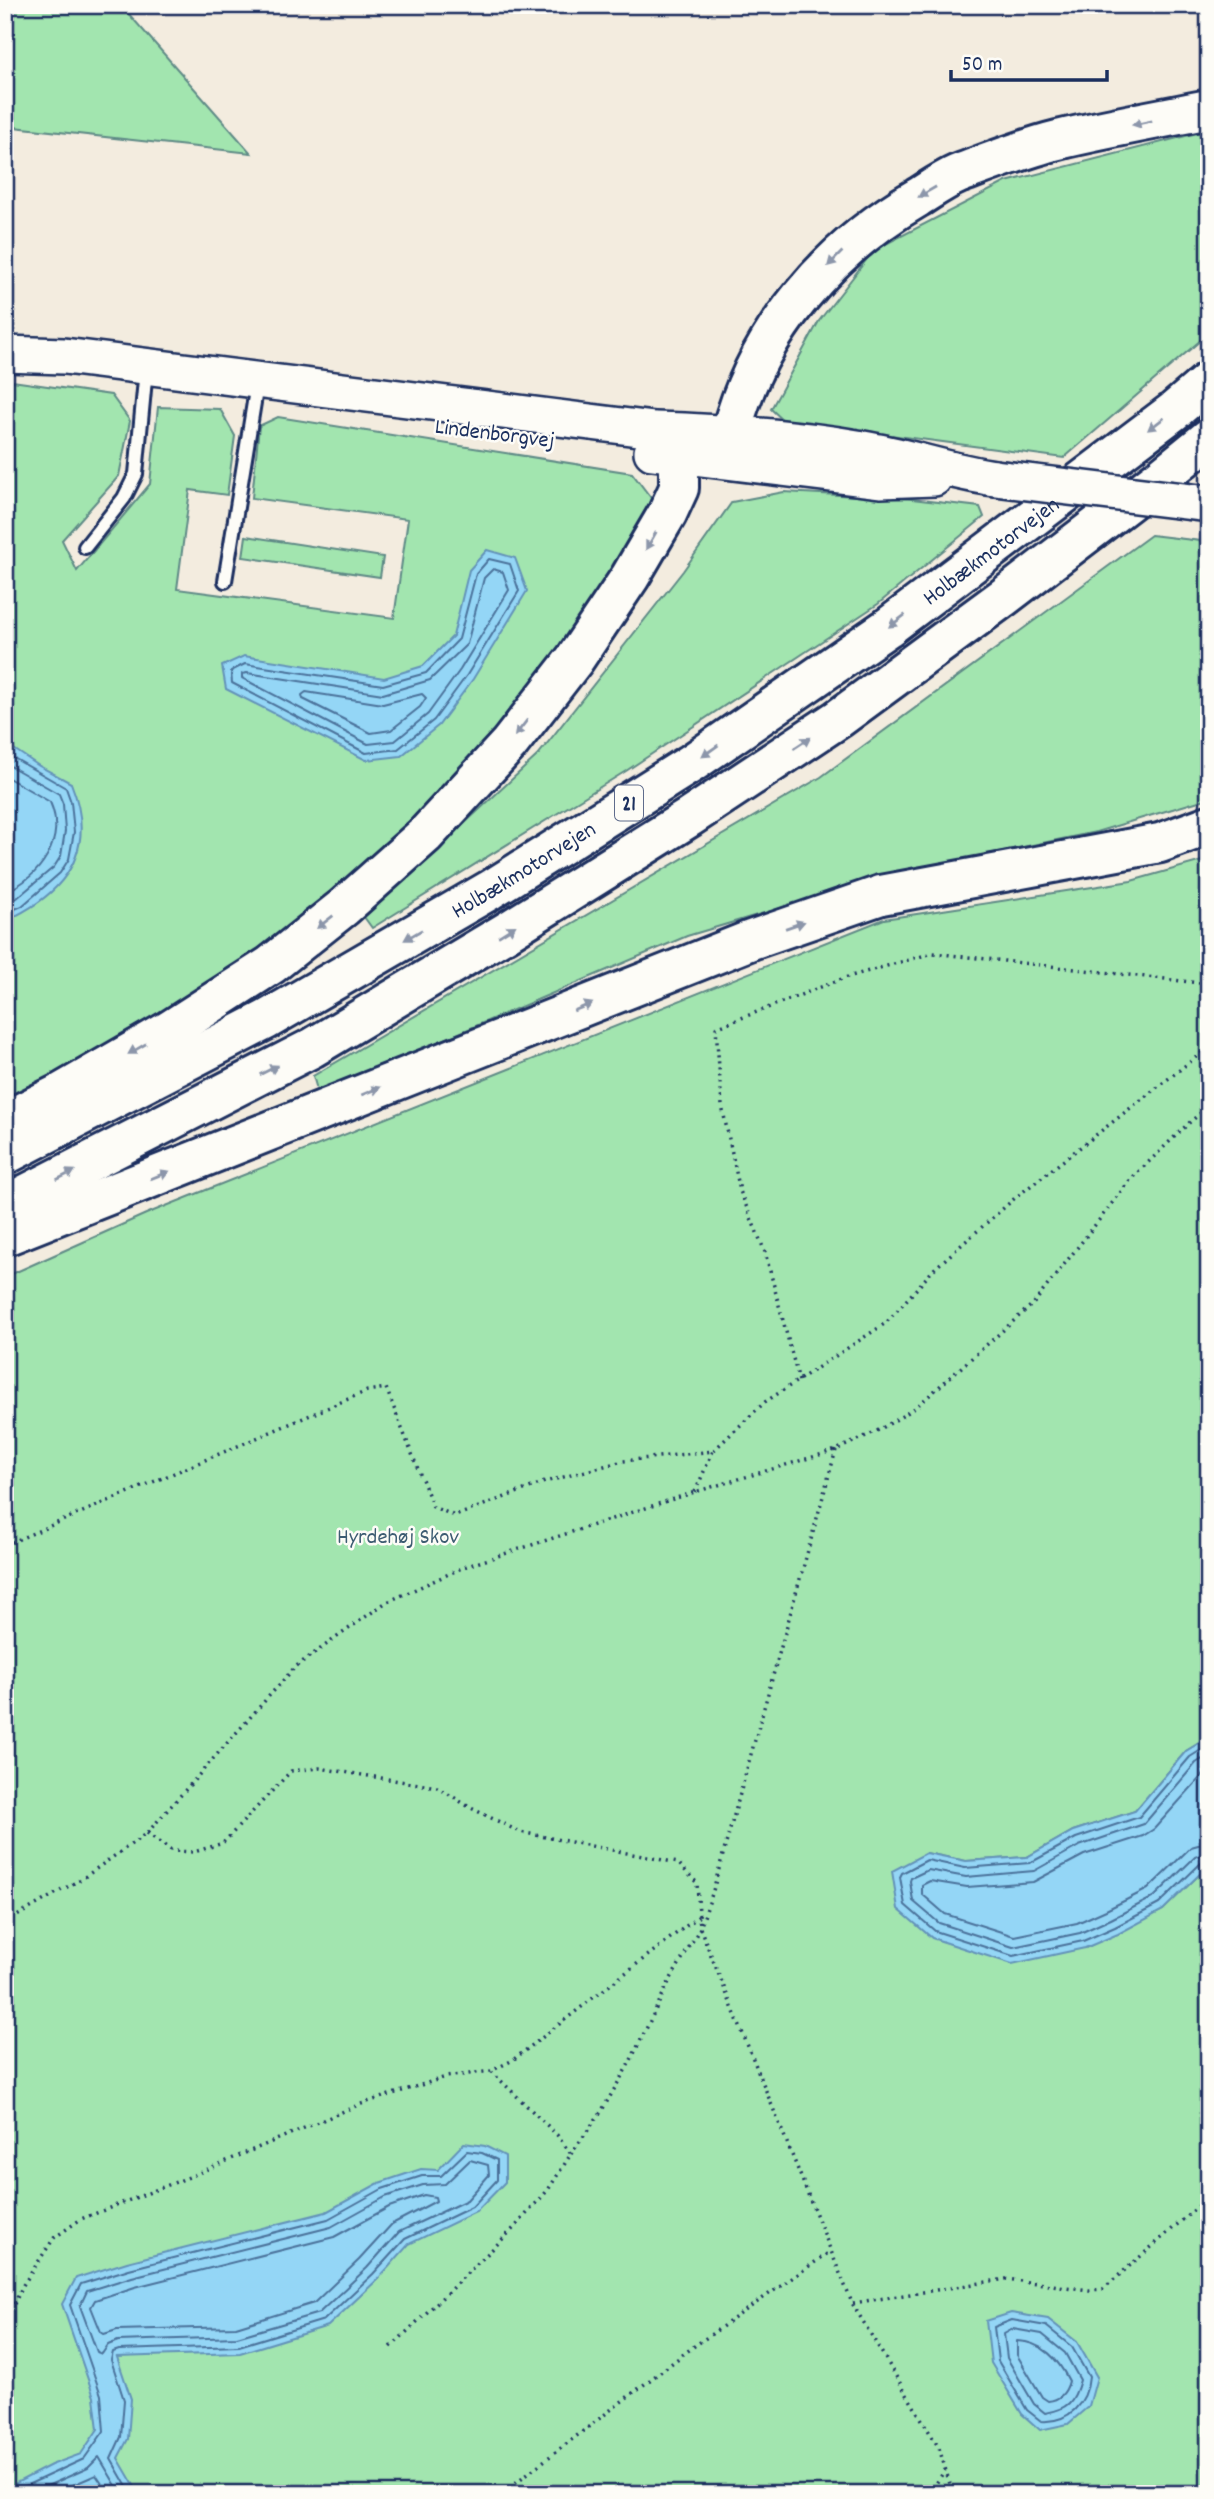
<svg xmlns="http://www.w3.org/2000/svg" width="1214" height="2499" font-family="Dekko,sans-serif">
<style>
.green{fill:#a2e5af;stroke:#5e8a86;stroke-width:2}
.water{fill:#94d6f6;stroke:#6493b9;stroke-width:2}
.lines{fill:none;stroke-linecap:round;stroke-linejoin:round}
.shore{stroke:#4b729b;stroke-width:2}
.service-casing{stroke:#1b2f5e;stroke-width:18}
.secondary-casing{stroke:#1b2f5e;stroke-width:40}
.motorway-casing{stroke:#1b2f5e;stroke-width:44}
.path{stroke:#1b2f5e;stroke-width:3.5;stroke-dasharray:2 5;stroke-linecap:butt}
.service{stroke:#fdfcf7;stroke-width:12}
.secondary{stroke:#fdfcf7;stroke-width:35}
.motorway{stroke:#fdfcf7;stroke-width:38}
.secondary-bridge-casing{stroke:#1b2f5e;stroke-width:40;stroke-linecap:butt}
.secondary-bridge{stroke:#fdfcf7;stroke-width:35}
.oneway{fill:#8c96aa}
.labels{text-anchor:middle;stroke-width:5;stroke-linejoin:round;paint-order:stroke}
.shield{fill:#fdfcf7;stroke:#5f6c8c;stroke-width:2}
.shield-label{font-size:21px;font-weight:bold;fill:#1b2f5e}
.street-label{font-size:23px;fill:#1b2f5e;stroke:#fdfcf7}
.park-label{font-size:23px;fill:#3d5c72;stroke:#fdfcf7}
</style>
<rect width="100%" height="100%" fill="#f3ecdf"/>
<filter id="ink" filterUnits="userSpaceOnUse"><feTurbulence type="fractalNoise" baseFrequency=".0143" numOctaves="2"/><feDisplacementMap in="SourceGraphic" scale="14" xChannelSelector="R" yChannelSelector="G"/><feConvolveMatrix kernelMatrix="1 2 1 2 8 2 1 2 1" color-interpolation-filters="sRGB"/></filter>
<g filter="url(#ink)">
<!-- green -->
<g class="green">
<path d="M5,5H121L251,153L5,126Z"/>
<path d="M1209,130V333L1064,458L784,421L771,409L819,321L874,250L1006,182Z"/>
<path d="M5,380L111,395L130,421L119,476L62,540L77,571L150,484L158,407L220,409L235,436L227,495L190,490L177,589L394,618L408,519L252,498L259,426L278,417L632,473L651,498L645,527L600,601L494,739L414,822L344,884L217,984L5,1102Z"/>
<path d="M784,492L912,499L980,507L984,517L878,604L626,771L372,928L364,917L538,755L683,571L732,502Z"/>
<path d="M1151,535L1209,542V798L1096,832L905,871L687,936L318,1093L313,1076L821,777Z"/>
<path d="M246,536L383,557L380,577L243,557Z"/>
<path d="M1209,859V1737L1186,1751L1135,1811L1073,1831L1027,1857L966,1861L926,1853L1085,1948L1163,1910L1209,1865V2494H5V1277L146,1214L884,919L1131,881Z"/>
</g>
<!-- water -->
<g class="water">
<path d="M487,550L515,558L527,591L473,679L439,725L401,756L366,760L226,689L222,666L244,656L384,678L423,666L453,636L469,570Z"/>
<path d="M5,743L39,766L71,783C98,850 67,893 5,921Z"/>
<path d="M1209,1737V1865L1163,1910L1118,1934L1085,1948L1012,1964L932,1938L898,1909L892,1871L926,1853L966,1861L1027,1857L1073,1831L1135,1811L1186,1751Z"/>
<path d="M464,2143L485,2146L505,2156V2182L476,2212L409,2244L378,2279L328,2326L240,2353L117,2357L131,2399L128,2439L118,2458L139,2494H12L16,2483L51,2465L81,2454L98,2429L94,2397L62,2304L76,2278L127,2262L326,2212L379,2183L421,2169L438,2170Z"/>
<path d="M1011,2313L1048,2319L1077,2342L1097,2377L1089,2406L1068,2424L1040,2430L1022,2414L991,2363L986,2321Z"/>
</g>
<g class="lines">
<!-- shore -->
<g class="shore">
<path d="M489,559L510,564L519,591L467,675L434,720L398,749L366,753L232,683L231,671L245,664L383,685L426,673L459,639L476,574Z"/>
<path d="M493,569L503,572L509,590L460,670L428,714L395,741L368,744L242,678V674L247,673L383,694L430,680L467,644L484,578Z"/>
<path d="M306,692L383,704L422,694L426,698L420,707L391,730L371,733L303,699L302,695Z"/>
<path d="M5,753L66,788L71,802L74,832L69,859L60,873L22,906L5,913"/>
<path d="M5,763L59,794L63,804L65,831L61,856L54,867L17,898L5,904"/>
<path d="M5,776L50,802C67,840 40,877 5,892"/>
<path d="M1209,1745L1190,1757L1139,1817L1076,1838L1030,1863L965,1868L927,1860L902,1873L900,1877L905,1905L935,1931L1013,1956L1083,1941L1115,1927L1159,1904L1201,1863L1209,1861"/>
<path d="M1209,1755L1196,1763L1144,1824L1079,1846L1034,1871L966,1877L928,1870L911,1878L910,1881L913,1901L939,1923L1013,1947L1080,1933L1111,1919L1154,1897L1195,1857L1209,1852"/>
<path d="M1209,1768L1154,1829L1143,1836L1084,1855L1033,1882L967,1887L930,1881L922,1885V1894L945,1914L1014,1936L1077,1923L1106,1910L1148,1889L1191,1847L1209,1842"/>
<path d="M470,2160L488,2165L489,2175L467,2200L399,2232L367,2268L319,2313L237,2337L118,2341L108,2345L102,2354L97,2352L80,2306L87,2291L132,2277L331,2227L385,2197L423,2185L445,2184Z"/>
<path d="M424,2195L435,2197L436,2201L392,2224L359,2260L314,2303L236,2327L117,2330L104,2334L101,2332L91,2307L95,2300L135,2287L334,2237L389,2207Z"/>
<path d="M1012,2320L1046,2326L1072,2347L1089,2377C1087,2403 1069,2423 1041,2421L1027,2410L998,2361L994,2327Z"/>
<path d="M1013,2329L1042,2334L1065,2353L1080,2380C1074,2402 1068,2409 1045,2413L1034,2404L1007,2358L1004,2334Z"/>
<path d="M1017,2341C1043,2342 1058,2359 1069,2381C1066,2393 1060,2400 1048,2401L1042,2397L1017,2355Z"/>
<path d="M19,2494L23,2487L84,2459L104,2431L101,2395L70,2305L81,2284L129,2269L328,2219L382,2189L422,2176H441L467,2151L482,2153L497,2160V2180L472,2207L405,2239L373,2274L324,2320L239,2346L119,2350L113,2352L111,2360L124,2400L121,2437L111,2459L131,2494"/>
<path d="M29,2494L88,2468L99,2457L121,2494"/>
<path d="M52,2494L96,2475L109,2494"/>
</g>
<defs>
<g id="service">
<path d="M85,547L124,498L136,474L146,369"/>
<path d="M225,581L257,384"/>
</g>
<g id="secondary">
<path d="M5,354L64,356L654,430C724,432 794,437 863,449C907,456 950,472 995,478"/>
<path d="M652,452L880,480L934,478"/>
</g>
<g id="motorway">
<path d="M731,432C757,332 829,249 917,198C930,190 944,180 958,174C990,162 1025,148 1058,140C1108,128 1159,119 1209,109"/>
<path d="M5,1121L61,1093L170,1030L271,965L344,907L425,835L509,744L575,659L630,577L667,514L679,488V456"/>
<path id="s1" d="M5,1155L266,1020L490,890L692,763L887,628L1174,411L1209,381"/>
<path d="M5,1205L312,1048L506,932L690,817L838,719L1004,597L1161,477L1209,438"/>
<path d="M5,1236L751,940L881,895L1160,843L1209,825"/>
</g>
</defs>
<!-- service casing -->
<use href="#service" class="service-casing"/>
<!-- secondary casing -->
<use href="#secondary" class="secondary-casing"/>
<!-- motorway casing -->
<use href="#motorway" class="motorway-casing"/>
<!-- path -->
<g class="path">
<path d="M799,1381L765,1252L740,1191L722,1106L716,1028L844,978L933,953L1209,984"/>
<path d="M836,1450L712,1894L700,1928L852,2303L939,2448L953,2494"/>
<path d="M695,1492L713,1451"/>
<path d="M5,1545L367,1391L386,1388L433,1507L455,1516L545,1482L623,1461L713,1451L765,1402L886,1323L934,1269L1015,1198L1209,1047"/>
<path d="M147,1833L172,1851L194,1852L223,1843L291,1771L319,1768L437,1787L471,1808L520,1832L678,1863L697,1883L700,1928L669,1982L630,2062L601,2112L571,2154"/>
<path d="M5,1921L17,1916L86,1876L147,1833L295,1667L385,1603L464,1567L695,1492L836,1450L879,1430L915,1408L1034,1303L1131,1179L1190,1122L1209,1106"/>
<path d="M853,2303L1006,2279L1089,2290L1103,2289L1209,2197"/>
<path d="M5,2323L23,2285L54,2238L81,2219L194,2175L358,2105L446,2077L491,2071L513,2060L699,1916"/>
<path d="M391,2347L514,2228L548,2190L571,2154L557,2135L492,2072"/>
<path d="M507,2494L515,2483L693,2347L831,2251"/>
<path d="M929,2494L945,2470"/>
</g>
<!-- service -->
<use href="#service" class="service"/>
<!-- secondary -->
<use href="#secondary" class="secondary"/>
<!-- motorway -->
<use href="#motorway" class="motorway"/>
<defs>
<path id="secondary-bridge" d="M995,478L1209,504"/>
</defs>
<!-- secondary-bridge casing -->
<use href="#secondary-bridge" class="secondary-bridge-casing"/>
<!-- secondary-bridge -->
<use href="#secondary-bridge" class="secondary-bridge"/>
</g>
<!-- one-way arrows -->
<defs><path id="oneway-solid" d="M-6-.8H1V-3.2L6.5 0L1 3.2V.8H-6Z" transform="scale(1.75)"/></defs>
<g class="oneway">
<use href="#oneway-solid" transform="translate(1142 123) rotate(168)"/>
<use href="#oneway-solid" transform="translate(927 192) rotate(150)"/>
<use href="#oneway-solid" transform="translate(835 259) rotate(135)"/>
<use href="#oneway-solid" transform="translate(1156 424) rotate(143)"/>
<use href="#oneway-solid" transform="translate(651 541) rotate(120)"/>
<use href="#oneway-solid" transform="translate(897 621) rotate(143)"/>
<use href="#oneway-solid" transform="translate(521 728) rotate(128)"/>
<use href="#oneway-solid" transform="translate(802 743) rotate(-33)"/>
<use href="#oneway-solid" transform="translate(710 751) rotate(145)"/>
<use href="#oneway-solid" transform="translate(325 922) rotate(142)"/>
<use href="#oneway-solid" transform="translate(795 925) rotate(-19)"/>
<use href="#oneway-solid" transform="translate(507 931) rotate(-32)"/>
<use href="#oneway-solid" transform="translate(413 935) rotate(150)"/>
<use href="#oneway-solid" transform="translate(583 1007) rotate(-22)"/>
<use href="#oneway-solid" transform="translate(137 1049) rotate(150)"/>
<use href="#oneway-solid" transform="translate(269 1070) rotate(-27)"/>
<use href="#oneway-solid" transform="translate(371 1091) rotate(-22)"/>
<use href="#oneway-solid" transform="translate(66 1175) rotate(-27)"/>
<use href="#oneway-solid" transform="translate(160 1175) rotate(-22)"/>
</g>
</g>
<g class="labels">
<!-- shield labels -->
<rect class="shield" x="615" y="785.5" width="28" height="35" rx="5"/>
<g class="shield-label">
<text x="629" y="810">21</text>
</g>
<!-- street labels -->
<g class="street-label">
<text transform="translate(495 432) rotate(7)" y="8">Lindenborgvej</text>
<text dy="8" stroke="none"><textPath href="#s1" startOffset="1158">Holbækmotorvejen</textPath></text>
<text dy="8" stroke="none"><textPath href="#s1" startOffset="592">Holbækmotorvejen</textPath></text>
</g>
<!-- park labels -->
<g class="park-label">
<text x="398" y="1543">Hyrdehøj Skov</text>
</g>
</g>
<!-- margin -->
<rect width="1214" height="2499" fill="none" stroke="#fdfcf7" stroke-width="28"/>
<rect x="14" y="14" width="1186" height="2471" fill="none" stroke="#1b2f5e" stroke-width="2.5" filter="url(#ink)"/>
<!-- scale -->
<path d="M951 70v10h156v-10" fill="none" stroke="#1b2f5e" stroke-width="3.5"/>
<text x="962" y="70" font-size="21" fill="#1b2f5e" stroke="#fdfcf7" stroke-width="5" paint-order="stroke">50 m</text>
</svg>
